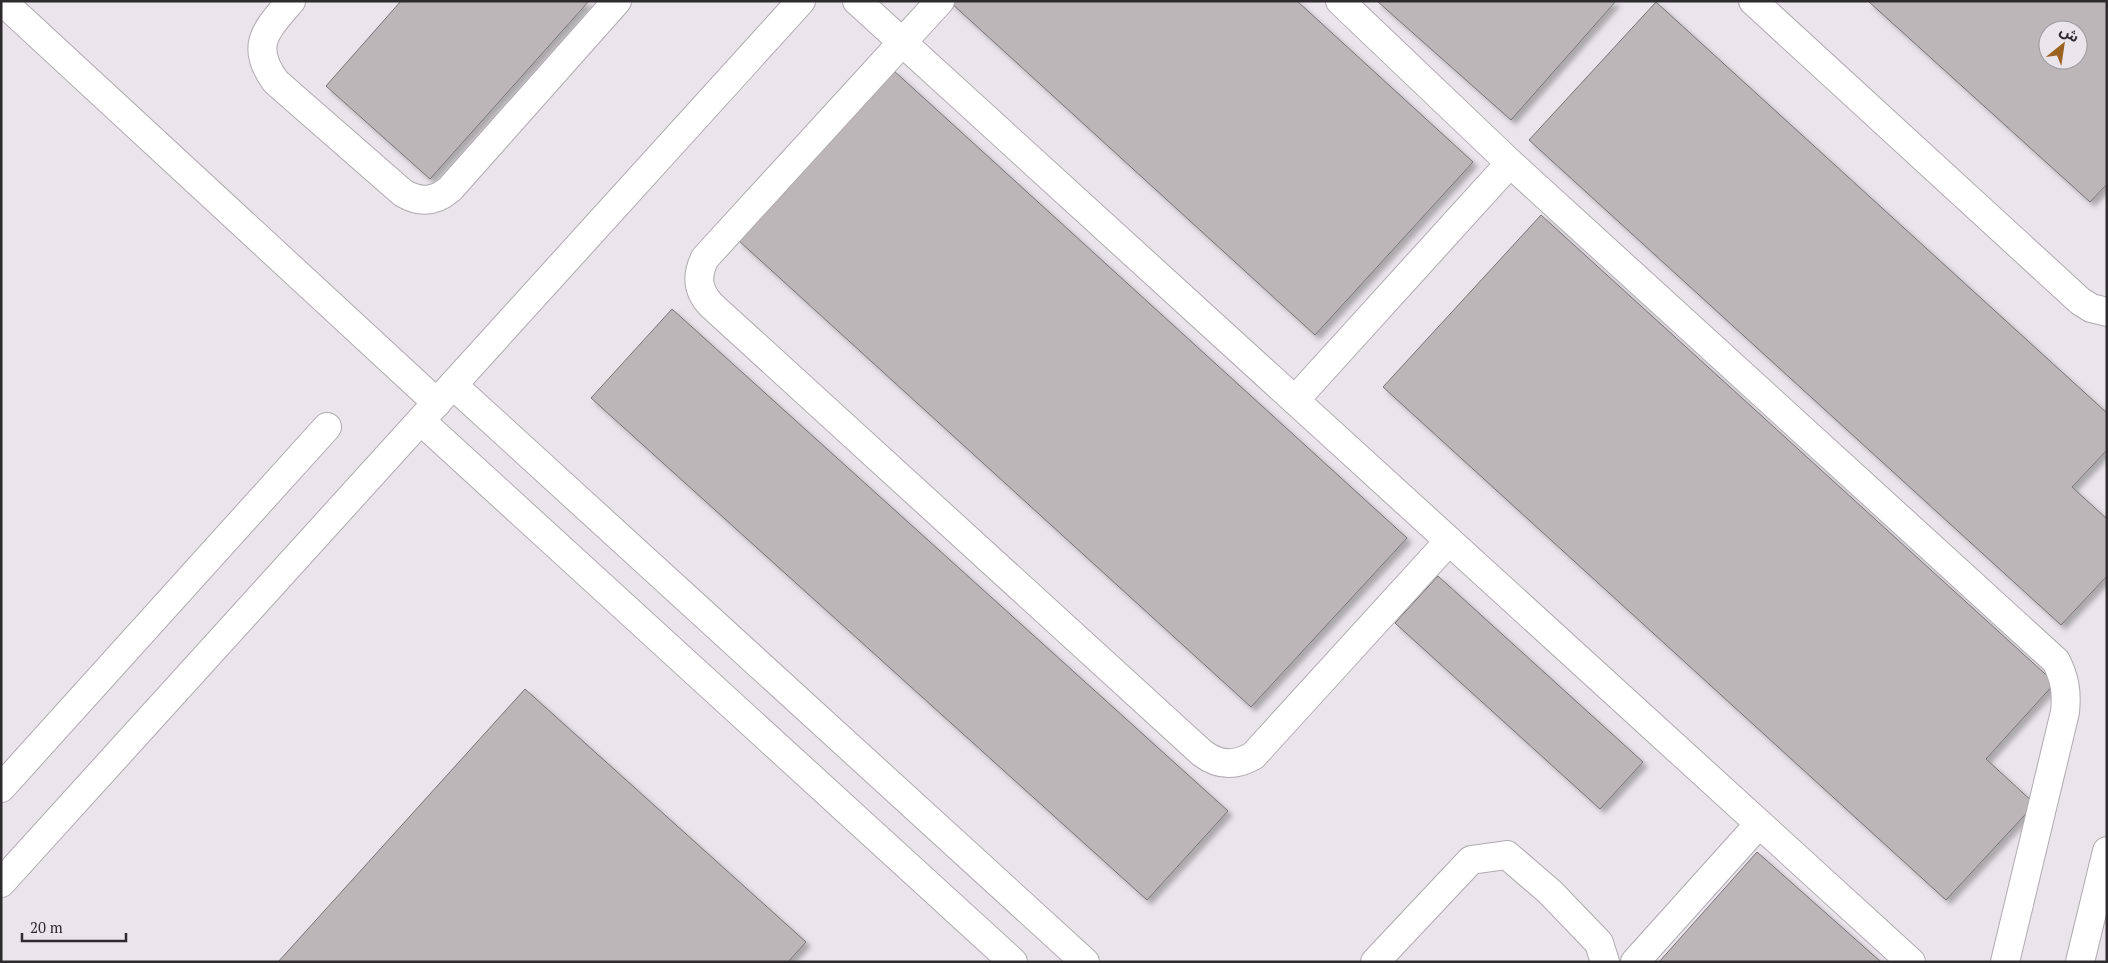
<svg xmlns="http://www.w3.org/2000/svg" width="2108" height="963" font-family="'PT Serif','Noto Sans Arabic',serif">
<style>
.building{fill:#bcb6b9;stroke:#787376;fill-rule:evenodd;filter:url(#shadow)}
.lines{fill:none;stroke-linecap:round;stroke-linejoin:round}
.minor-casing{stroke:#afaaaf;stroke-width:30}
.minor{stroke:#fff;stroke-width:28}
</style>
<defs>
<filter id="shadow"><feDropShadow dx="4.5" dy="4.5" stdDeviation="2.5" flood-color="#0004"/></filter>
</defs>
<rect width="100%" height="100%" fill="#e9e5ea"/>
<!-- building -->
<g class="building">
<path d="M401,1H589L430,179L326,86Z"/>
<path d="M949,1H1297L1473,162L1315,335Z"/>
<path d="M1377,1H1616L1511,120Z"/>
<path d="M1868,1H2107V184L2090,202ZM2048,30H2078V60H2048Z"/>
<path d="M1656,2L2107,413V450L2072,487L2107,519V576L2061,625L1529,140Z"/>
<path d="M893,70L1407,538L1251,707L738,240Z"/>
<path d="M1541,215L2055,683L1986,759L2035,804L1946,900L1383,387Z"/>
<path d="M672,309L1228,811L1147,900L591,398Z"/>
<path d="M1438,576L1643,762L1600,809L1395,623Z"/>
<path d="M525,689L806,942L788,962H278Z"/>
<path d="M1757,852L1881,962H1659Z"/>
</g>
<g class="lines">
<defs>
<g id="minor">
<path d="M2,1L437,403"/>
<path d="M291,1C266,30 249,46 276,82L403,193C420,203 435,202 450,189L617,1"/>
<path d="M857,1L1911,962"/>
<path d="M940,1L705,258C696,276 697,290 711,305L1202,753C1219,766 1235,766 1253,756L1449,541"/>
<path d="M1340,1L1510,163L2056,661C2065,679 2067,692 2065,712L2005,962"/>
<path d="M1753,1L2080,301L2091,308L2107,312"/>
<path d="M453,385L1085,962"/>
<path d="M1295,400L1510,163"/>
<path d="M421,421L1013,962"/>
<path d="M1,788L327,427"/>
<path d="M1,883L801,1"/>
<path d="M1375,962L1471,860L1507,855L1550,892L1599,943L1605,962"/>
<path d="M1635,962L1759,824"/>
<path d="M2080,962L2107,851"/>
</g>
</defs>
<!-- minor casing -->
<use href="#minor" class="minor-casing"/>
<!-- minor -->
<use href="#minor" class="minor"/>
</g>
<!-- border -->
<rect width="2108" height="963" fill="none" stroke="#2d2b2d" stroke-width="5"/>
<!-- north arrow -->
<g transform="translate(2063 45) rotate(30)"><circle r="24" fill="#e9e5ea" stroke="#9e9b9e"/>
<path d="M0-4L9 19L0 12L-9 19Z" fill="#9c6222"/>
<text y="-8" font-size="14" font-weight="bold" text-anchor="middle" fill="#2d2b2d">ش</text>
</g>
<!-- scale -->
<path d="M22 933v8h104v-8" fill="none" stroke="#2d2b2d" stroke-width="2.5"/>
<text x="30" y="933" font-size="15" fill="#2d2b2d" stroke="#e9e5ea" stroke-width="4" paint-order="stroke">20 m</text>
</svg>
